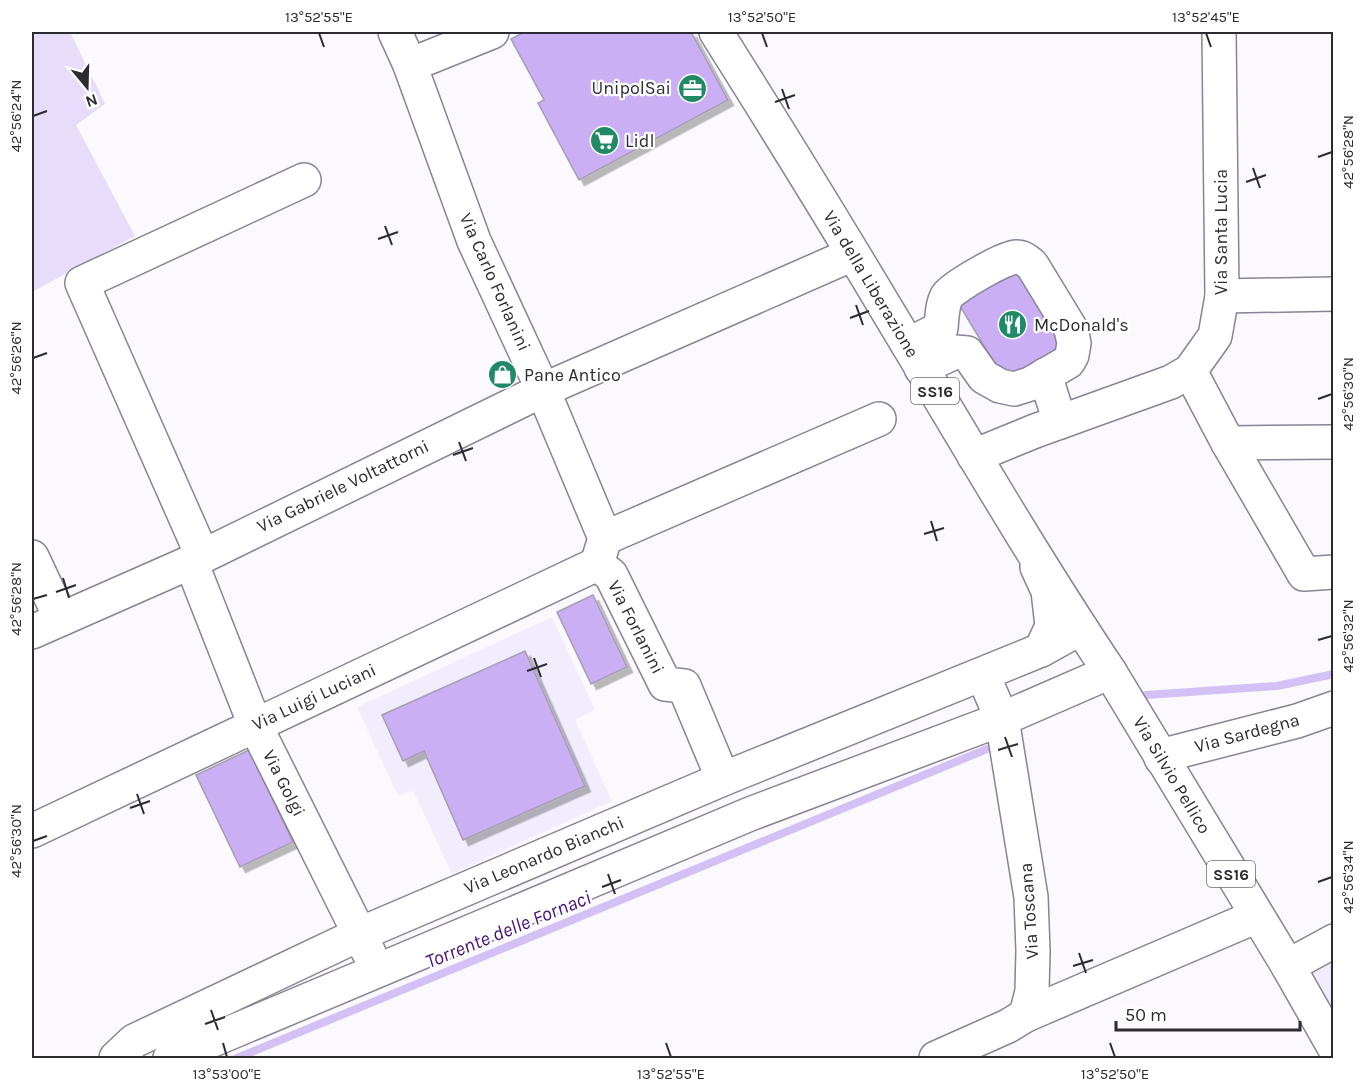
<svg xmlns="http://www.w3.org/2000/svg" width="1365" height="1090" font-family="Karla,sans-serif">
<style>
.built{fill:#f2edfd}
.green{fill:#e7dcfa}
.lines{fill:none;stroke-linecap:round;stroke-linejoin:round}
.stream{stroke:#d3c0f4;stroke-width:8}
.building{fill:#caaff4;stroke:#a59eb1;stroke-width:1.5;filter:url(#shadow)}
.minor-casing{stroke:#898394;stroke-width:36}
.major-casing{stroke:#898394;stroke-width:36}
.minor{stroke:#fff;stroke-width:33}
.major{stroke:#fff;stroke-width:33}
.ticks{fill:none;stroke:#2d2b32;stroke-width:2}
.labels{text-anchor:middle;stroke-width:4.5;stroke-linejoin:round;paint-order:stroke}
.shield{fill:#fff;stroke:#6c6b70;stroke-width:1.5}
.shield-label{font-size:16px;font-weight:bold;fill:#2d2b32}
.poi-label{font-size:18px;fill:#2d2b32;stroke:#fff;text-anchor:start}
.street-label{font-size:18px;fill:#2d2b32;stroke:#fff}
.water-label{font-size:20px;font-style:italic;fill:#451074;stroke:#fff}
.neatline{fill:none;stroke:#2d2b32;stroke-width:2}
.ticks-label{font-size:15px;text-anchor:middle;fill:#2d2b32}
</style>
<defs>
<filter id="shadow"><feDropShadow dx="5.5" dy="5.5" stdDeviation="0" flood-color="#0004"/></filter>
</defs>
<rect width="100%" height="100%" fill="#fbf9fd"/>
<!-- built -->
<g class="built">
<path d="M552,617L595,710L575,720L612,801L452,874L413,790L398,796L357,707Z"/>
<path d="M1333,955V1011L1309,968Z"/>
</g>
<!-- green -->
<path class="green" d="M32,32H70L105,104L76,125L135,236L32,292Z"/>
<g class="lines">
<!-- stream -->
<g class="stream">
<path d="M1146,695L1277,686L1334,674"/>
<path d="M237,1058L992,747"/>
</g>
</g>
<!-- building -->
<g class="building">
<path d="M524,32H691L728,100L579,180L538,103L544,100L511,39Z"/>
<path d="M1018,265L1068,349L1008,386L957,301Z"/>
<path d="M593,595L627,667L591,684L557,612Z"/>
<path d="M525,651L585,786L463,840L424,751L403,761L382,715Z"/>
<path d="M249,750L293,842L240,867L196,775Z"/>
</g>
<g class="lines">
<defs>
<g id="minor">
<path d="M395,32L410,65L474,241L543,390L605,538L597,564"/>
<path d="M410,65L492,32"/>
<path d="M1222,296L1334,294"/>
<path d="M908,345L941,328C942,317 942,305 947,296C953,287 1005,257 1016,257C1023,257 1026,260 1032,265L1071,329L1074,343L1072,355L1068,362L1030,384L1014,389L1000,386L984,377L967,353L955,352L921,368"/>
<path d="M1190,371L1228,443L1304,574L1334,572"/>
<path d="M1045,375L1060,422"/>
<path d="M1228,443L1334,442"/>
<path d="M605,538L879,419"/>
<path d="M202,555L82,283L304,180"/>
<path d="M32,557L61,619"/>
<path d="M191,562L255,725L369,953"/>
<path d="M597,564L611,575L665,684L684,686L723,779"/>
<path d="M1037,567L1048,591L1052,626L1041,650"/>
<path d="M32,632L191,562L543,390L853,254"/>
<path d="M1161,758L1172,753L1297,721L1334,708"/>
<path d="M32,831L597,564"/>
<path d="M1288,966L1334,941"/>
<path d="M1026,1015L1257,916"/>
<path d="M116,1058L134,1041L360,934L723,779L1041,650L1081,628"/>
<path d="M170,1058L750,814L1002,719L1110,672"/>
<path d="M936,1058L1008,1026L1026,1015L1032,991L1033,951L1031,897L1002,719L983,675"/>
</g>
<g id="major">
<path d="M716,32C774,124 831,216 887,310C960,431 1031,554 1110,672L1288,966L1334,1047"/>
<path d="M974,456L1035,431L1171,382L1190,371L1215,336L1222,296L1219,32"/>
</g>
</defs>
<!-- minor casing -->
<use href="#minor" class="minor-casing"/>
<!-- major casing -->
<use href="#major" class="major-casing"/>
<!-- minor -->
<use href="#minor" class="minor"/>
<!-- major -->
<use href="#major" class="major"/>
</g>
<!-- ticks -->
<path class="ticks" d="M319,33L324,47M762,33L767,47M1206,33L1211,47M782,89L789,109M775,102L795,95M33,116L47,111M1318,157L1332,152M1253,168L1260,188M1246,182L1266,175M385,226L392,245M378,239L398,232M856,305L863,325M850,318L869,311M33,358L47,353M1318,399L1332,394M459,442L466,461M453,455L473,448M931,521L937,541M924,534L944,528M63,578L69,598M56,592L76,585M33,599L47,595M1318,640L1332,636M534,658L541,677M527,671L547,664M1005,737L1012,757M998,750L1018,744M137,794L144,814M130,808L150,801M33,841L47,836M608,874L615,894M1318,882L1332,877M602,887L621,880M1079,953L1086,973M1073,966L1093,960M211,1010L218,1030M205,1024L225,1017M223,1043L227,1057M666,1043L671,1057M1110,1043L1115,1057"/>
<!-- icons -->
<defs>
<symbol id="office-disc" viewBox="-11 -11 22 22"><circle r="9.5" fill="#208965" stroke="#fff"/><path d="M-6-3h4V-5.5h4V-3h4V5H-6ZM-1-4.5V-3h2v-1.5ZM-6 0V1H6V0Z" fill="#fff"/></symbol>
<symbol id="supermarket-disc" viewBox="-11 -11 22 22"><circle r="9.5" fill="#208965" stroke="#fff"/><path d="M-6-5.5h2.5l.6 2H6L4.5 2H-2.5L-4.4-4H-6ZM-1.5 3.2a1.3 1.3 0 1 0 .1 0ZM3 3.2a1.3 1.3 0 1 0 .1 0Z" fill="#fff"/></symbol>
<symbol id="restaurant-disc" viewBox="-11 -11 22 22"><circle r="9.5" fill="#208965" stroke="#fff"/><path d="M-5-6h1v4h1v-4h1v4h1v-4h1v5L-1.5 .5V6h-2V.5L-5-1ZM5-6V6H3V1.5H1.5Q1.5-4 5-6Z" fill="#fff"/></symbol>
<symbol id="shop-disc" viewBox="-11 -11 22 22"><circle r="9.5" fill="#208965" stroke="#fff"/><path d="M-5-2.5h2.3a2.7 3.5 0 0 1 5.4 0H5L5.5 6h-11ZM-1.5-2.5h3a1.5 2.3 0 0 0-3 0Z" fill="#fff"/></symbol>
</defs>
<g fill-rule="evenodd">
<use href="#office-disc" x="676" y="72" width="33" height="33"/>
<use href="#supermarket-disc" x="588" y="124" width="33" height="33"/>
<use href="#restaurant-disc" x="996" y="308" width="33" height="33"/>
<use href="#shop-disc" x="486" y="358" width="33" height="33"/>
</g>
<g class="labels">
<!-- shield labels -->
<g class="shield">
<rect x="911" y="378" width="48" height="26" rx="4.5"/>
<rect x="1207" y="861" width="48" height="26" rx="4.5"/>
</g>
<g class="shield-label">
<text x="935" y="397">SS16</text>
<text x="1231" y="880">SS16</text>
</g>
<!-- poi labels -->
<g class="poi-label">
<text x="671" y="94" text-anchor="end">UnipolSai</text>
<text x="625" y="147">Lidl</text>
<text x="1034" y="331">McDonald's</text>
<text x="524" y="381">Pane Antico</text>
</g>
<!-- street labels -->
<g class="street-label">
<text transform="translate(1221 232) rotate(-90)" y="6">Via Santa Lucia</text>
<text transform="translate(495 282) rotate(66)" y="6">Via Carlo Forlanini</text>
<text transform="translate(871 284) rotate(59)" y="6">Via della Liberazione</text>
<text transform="translate(343 486) rotate(-26)" y="6">Via Gabriele Voltattorni</text>
<text transform="translate(636 627) rotate(63)" y="6">Via Forlanini</text>
<text transform="translate(314 697) rotate(-25)" y="6">Via Luigi Luciani</text>
<text transform="translate(1247 733) rotate(-15)" y="6">Via Sardegna</text>
<text transform="translate(1172 775) rotate(59)" y="6">Via Silvio Pellico</text>
<text transform="translate(284 783) rotate(63)" y="6">Via Golgi</text>
<text transform="translate(544 855) rotate(-23)" y="6">Via Leonardo Bianchi</text>
<text transform="translate(1029 911) rotate(-94)" y="6">Via Toscana</text>
</g>
<!-- water labels -->
<g class="water-label">
<text transform="translate(508 929) rotate(-22)" y="7">Torrente delle Fornaci</text>
</g>
</g>
<!-- border -->
<rect width="1365" height="1090" fill="none" stroke="#ffffff" stroke-width="66"/>
<!-- north arrow -->
<g transform="translate(87 87) rotate(161)" stroke="#ffffff" stroke-width="4.5" paint-order="stroke">
<path d="M0-4.5L10 22L0 15L-10 22Z" fill="#2d2b32"/>
<text y="-9" font-size="16" font-weight="bold" text-anchor="middle" fill="#2d2b32">N</text>
</g>
<!-- scale -->
<path d="M1116 1021v9h184v-9" fill="none" stroke="#2d2b32" stroke-width="3"/>
<text x="1125" y="1021" font-size="18" fill="#2d2b32" stroke="#ffffff" stroke-width="4.5" paint-order="stroke">50 m</text>
<rect x="33" y="33" width="1299" height="1024" class="neatline"/>
<g class="ticks-label">
<text x="319" y="22">13°52'55"E</text>
<text x="762" y="22">13°52'50"E</text>
<text x="1206" y="22">13°52'45"E</text>
<text transform="translate(16 116) rotate(-90)" y="5">42°56'24"N</text>
<text transform="translate(1348 152) rotate(-90)" y="5">42°56'28"N</text>
<text transform="translate(16 358) rotate(-90)" y="5">42°56'26"N</text>
<text transform="translate(1348 394) rotate(-90)" y="5">42°56'30"N</text>
<text transform="translate(16 599) rotate(-90)" y="5">42°56'28"N</text>
<text transform="translate(1348 636) rotate(-90)" y="5">42°56'32"N</text>
<text transform="translate(16 841) rotate(-90)" y="5">42°56'30"N</text>
<text transform="translate(1348 877) rotate(-90)" y="5">42°56'34"N</text>
<text x="227" y="1079">13°53'00"E</text>
<text x="671" y="1079">13°52'55"E</text>
<text x="1115" y="1079">13°52'50"E</text>
</g>
</svg>
